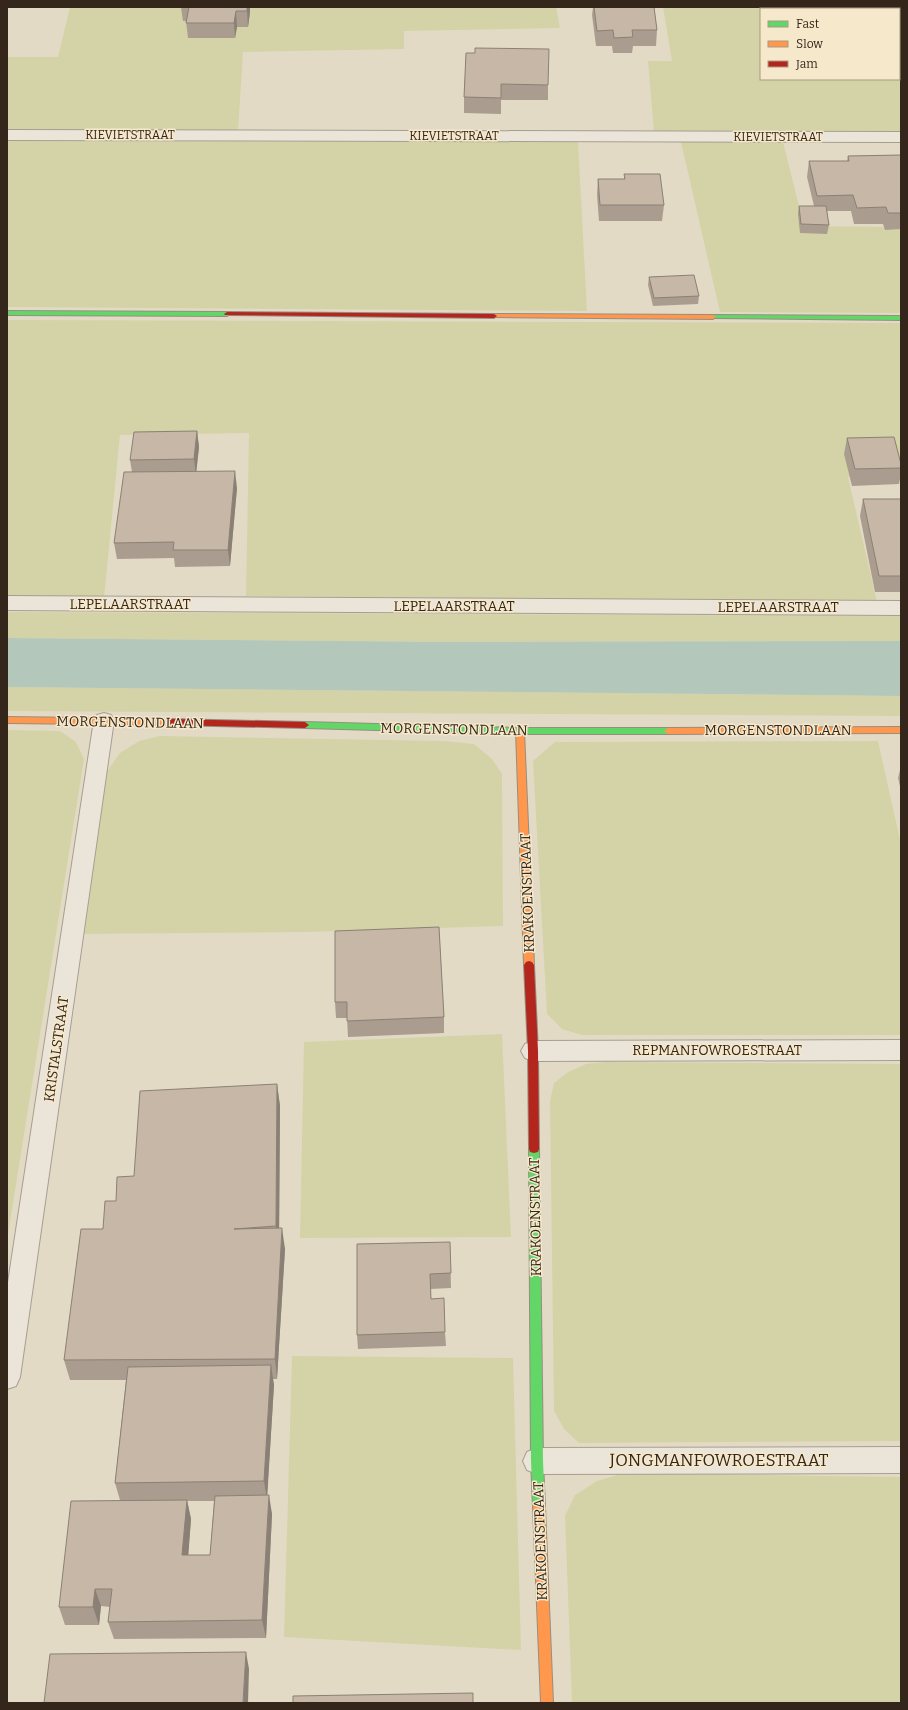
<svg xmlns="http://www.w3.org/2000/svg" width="908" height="1710" font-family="Bitter,serif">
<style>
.green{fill:#d4d3a7;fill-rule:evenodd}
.water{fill:#b3c7ba}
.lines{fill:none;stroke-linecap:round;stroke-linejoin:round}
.street-casing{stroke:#a79e90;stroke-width:2}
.fast-casing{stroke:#978e81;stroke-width:2}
.slow-casing{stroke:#978e81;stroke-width:2}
.jam-casing{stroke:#978e81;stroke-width:2}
.street{fill:#eae4d9;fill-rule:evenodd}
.fast{fill:#63d668;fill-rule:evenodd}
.slow{fill:#ff974d;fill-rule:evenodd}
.jam{fill:#b3261e;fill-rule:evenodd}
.wall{fill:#aa9d90;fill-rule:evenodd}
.shaded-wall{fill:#8b8075}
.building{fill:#c6b7a7;stroke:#8b8075}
.labels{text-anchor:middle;stroke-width:3;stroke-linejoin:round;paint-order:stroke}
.far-street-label{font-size:12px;fill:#34261a;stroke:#f6e8ca}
.street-label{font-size:14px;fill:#34261a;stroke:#f6e8ca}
.near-street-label{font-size:17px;fill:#34261a;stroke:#f6e8ca}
</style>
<rect width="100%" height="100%" fill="#e3dac6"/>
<!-- green -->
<g class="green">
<path d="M70,7H556L560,28L404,31V49L243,52L238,131L7,130V57H58Z"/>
<path d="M663,7H901V133H654L648,61H672ZM761,9H899V79H761Z"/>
<path d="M7,141L578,142L587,311L7,307Z"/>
<path d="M681,142H783L804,226L901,227V313L720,312Z"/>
<path d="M7,320L901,323V476L848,477L877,602L246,596L249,433L120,435L104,598L7,597Z"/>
<path d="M7,612L901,616V641L448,642L7,638Z"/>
<path d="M7,687L901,696V716L7,711Z"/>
<path d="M7,730L60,731L76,742L84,759L7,1241Z"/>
<path d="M160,736L445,741L474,744L492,759L502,774L503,926L305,932L80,934L105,774L120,753L139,741Z"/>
<path d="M878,741L901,844V1035H582L562,1029L547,1014L533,761L555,742Z"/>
<path d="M502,1034L511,1237L300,1238L304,1042Z"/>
<path d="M606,1062L901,1064V1441L579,1443L564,1429L554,1411L550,1101L554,1083L568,1072L586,1064Z"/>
<path d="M292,1356L513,1358L521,1650L284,1637Z"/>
<path d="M624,1473L901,1477V1703H572L565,1516L575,1495L597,1481Z"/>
</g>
<!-- water -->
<path class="water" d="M7,638L448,642L901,641V696L7,687Z"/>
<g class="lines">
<defs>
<g id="street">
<path d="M7,130L901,132V142L7,140Z"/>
<path d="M7,596L901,601V615L7,610Z"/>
<path d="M104,713L111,715L114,720L20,1377L16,1386L7,1389V1289L94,720L97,715Z"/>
<path d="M901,1040V1060L533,1061L525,1058L521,1051L525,1044L533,1041Z"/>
<path d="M901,1447V1473L537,1474L527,1470L523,1461L527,1452L537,1448Z"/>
</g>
<g id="fast">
<path d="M7,311L227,312L230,314L227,316L7,315Z"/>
<path d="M713,315L901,316V320L711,318V316Z"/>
<path d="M305,722L520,728H668L672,731L668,734H520L305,728L301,725Z"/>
<path d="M534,1145L538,1146L539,1149L543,1461L545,1507L543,1511L539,1512L535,1511L533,1507L531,1461L529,1149L530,1146Z"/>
</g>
<g id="slow">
<path d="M494,314L713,315L716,317L713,319L492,317V315Z"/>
<path d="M7,717L171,719L175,722L171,725L7,723Z"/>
<path d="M901,727V733L668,734L664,731L668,728Z"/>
<path d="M520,728L524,731L534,965L532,968H526L524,965L516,731Z"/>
<path d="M539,1502L543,1503L545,1507L553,1703H541L533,1507L535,1503Z"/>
</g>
<g id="jam">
<path d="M227,312L494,314L497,316L494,318L225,315L224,314Z"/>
<path d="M171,719L305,722L309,725L305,728L171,725L167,722Z"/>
<path d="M529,961L532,962L534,965L538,1051L539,1149L538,1152L534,1153L530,1152L529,1149L528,1051L524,965L526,962Z"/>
</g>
</defs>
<!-- street casing -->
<use href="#street" class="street-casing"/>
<!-- fast casing -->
<use href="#fast" class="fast-casing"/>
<!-- slow casing -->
<use href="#slow" class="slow-casing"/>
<!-- jam casing -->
<use href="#jam" class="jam-casing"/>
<!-- street -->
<use href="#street" class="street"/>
<!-- fast -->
<use href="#fast" class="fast"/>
<!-- slow -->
<use href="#slow" class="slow"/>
<!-- jam -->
<use href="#jam" class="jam"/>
</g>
<!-- wall -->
<g class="wall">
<path d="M181,7H250V12L248,27H237L235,38H188L186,21H183Z"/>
<path d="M593,7H654L657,30L656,46H633L632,53H613L612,46H596L592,15Z"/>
<path d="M466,53L548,85V100H501V114L464,113V97Z"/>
<path d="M901,155V229L885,230L883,224H854L851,211H827L829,225L827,234L800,233L798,214L799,206H814L807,177L809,161H847L848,156Z"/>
<path d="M624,174L664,205L662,221H599L597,195L598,179H624Z"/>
<path d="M649,277L699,296L698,304L653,306L648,285Z"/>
<path d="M197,431L199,447L196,472L237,488L230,566L175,567L174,558L117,559L114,543L132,472L130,460Z"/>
<path d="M847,438L901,464V473L899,484L852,486L844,454Z"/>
<path d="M863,499H901V592H875L860,516Z"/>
<path d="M901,766V791L898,778Z"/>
<path d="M439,927L444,1017V1033L348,1037L347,1018H336L335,1002Z"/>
<path d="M277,1084L280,1106L279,1228L285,1249L277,1379H273L274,1385L267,1495L272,1514L266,1638L114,1639L108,1622L110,1607L101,1606L99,1625H65L59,1607L120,1500L115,1483L126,1380H70L64,1360L103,1229L116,1201L134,1176ZM187,1501H214L210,1555H188L191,1519Z"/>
<path d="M450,1242L451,1288L431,1289V1299L445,1332L446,1346L358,1349L357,1335Z"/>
</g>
<!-- shaded-wall -->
<g class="shaded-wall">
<path d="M247,7H250V12L248,27L247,11Z"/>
<path d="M236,11L237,27L235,38L234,23Z"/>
<path d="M197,431L199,447L196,475L194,459Z"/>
<path d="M235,471L237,488L230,566L228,550Z"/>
<path d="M277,1084L280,1106L279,1247L276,1226Z"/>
<path d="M282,1228L285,1249L277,1379L275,1359Z"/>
<path d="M271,1365L274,1385L267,1500L264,1481Z"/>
<path d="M269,1495L272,1514L266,1638L262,1620Z"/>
<path d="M187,1500L191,1519L187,1573L182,1555Z"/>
<path d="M95,1589L101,1606L99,1625L93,1607Z"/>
<path d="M246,1652L249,1669L248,1703H243Z"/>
</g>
<!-- building -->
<g class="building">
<path d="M189,7H247V11H236L234,23H186Z"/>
<path d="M594,7H654L657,30H632L633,37L614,38L613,30L597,31Z"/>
<path d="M475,48L549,49L548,85L501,84V98L464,97L466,53H475Z"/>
<path d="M901,155V213H888L886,207L857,208L853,195L817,196L809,161H849L848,156Z"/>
<path d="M624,174H660L664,205H600L598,179H625Z"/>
<path d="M799,206H826L829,225L801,224Z"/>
<path d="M694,275L699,296L654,298L649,277Z"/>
<path d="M197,431L194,459L130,460L134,432Z"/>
<path d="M894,437L901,464V468L855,469L847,438Z"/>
<path d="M235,471L228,550H173L174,542L114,543L124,472Z"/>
<path d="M863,499H901V576H879Z"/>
<path d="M439,927L444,1017L347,1021V1002H335V931Z"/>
<path d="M277,1084L276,1226L234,1229L282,1228L275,1359L64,1360L81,1229H103L105,1201H116L117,1177L134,1176L140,1091Z"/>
<path d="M450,1242L451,1273L430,1274L431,1299L444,1298L445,1332L357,1335V1244Z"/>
<path d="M271,1365L264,1481L115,1483L128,1367Z"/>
<path d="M269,1495L262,1620L108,1622L112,1589H95L93,1607H59L71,1501L187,1500L182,1555H210L215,1496Z"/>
<path d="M246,1652L243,1703H44L50,1654Z"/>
<path d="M473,1693V1703H293V1696Z"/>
</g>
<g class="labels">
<!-- far-street labels -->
<g class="far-street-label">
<text x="130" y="139">KIEVIETSTRAAT</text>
<text x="454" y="140">KIEVIETSTRAAT</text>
<text x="778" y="141">KIEVIETSTRAAT</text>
</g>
<!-- street labels -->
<g class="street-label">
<text x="130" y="609">LEPELAARSTRAAT</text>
<text x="454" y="611">LEPELAARSTRAAT</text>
<text x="778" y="612">LEPELAARSTRAAT</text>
<text transform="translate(130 722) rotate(1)" y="5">MORGENSTONDLAAN</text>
<text transform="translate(454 729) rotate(1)" y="5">MORGENSTONDLAAN</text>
<text x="778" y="735">MORGENSTONDLAAN</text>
<text transform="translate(527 893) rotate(-92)" y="5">KRAKOENSTRAAT</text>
<text transform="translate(56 1049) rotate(-82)" y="5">KRISTALSTRAAT</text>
<text x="717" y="1055">REPMANFOWROESTRAAT</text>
<text transform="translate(535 1217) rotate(-91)" y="5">KRAKOENSTRAAT</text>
<text transform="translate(540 1541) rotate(-92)" y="5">KRAKOENSTRAAT</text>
</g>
<!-- near-street labels -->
<g class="near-street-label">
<text x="719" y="1466">JONGMANFOWROESTRAAT</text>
</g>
</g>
<!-- border -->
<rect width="908" height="1710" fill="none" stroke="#34261a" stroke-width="16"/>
<!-- legend -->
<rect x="760" y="8" width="140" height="72" fill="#f6e8ca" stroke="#a89a84"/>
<rect x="768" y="21" width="20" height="6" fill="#63d668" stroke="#a89a84"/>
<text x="796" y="28" font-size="12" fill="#34261a">Fast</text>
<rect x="768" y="41" width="20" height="6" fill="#ff974d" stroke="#a89a84"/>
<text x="796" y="48" font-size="12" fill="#34261a">Slow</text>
<rect x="768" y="61" width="20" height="6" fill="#b3261e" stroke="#a89a84"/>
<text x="796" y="68" font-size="12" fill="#34261a">Jam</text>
</svg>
